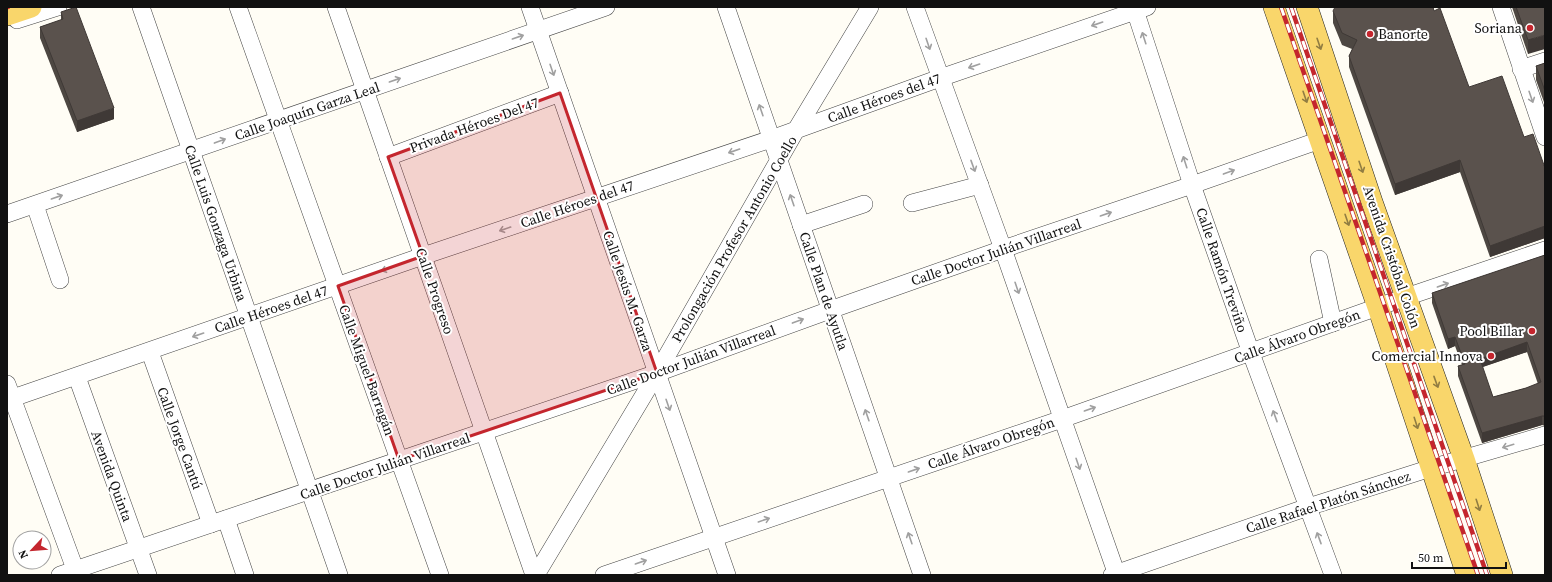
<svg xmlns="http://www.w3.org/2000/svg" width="1552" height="582" font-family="'Source Serif 4',serif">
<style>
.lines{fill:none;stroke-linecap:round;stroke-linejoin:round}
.minor-casing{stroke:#444;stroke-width:18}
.major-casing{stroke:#222;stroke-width:22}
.minor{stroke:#fff;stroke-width:17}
.major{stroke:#f9d66b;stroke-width:21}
.rail-casing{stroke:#c4262e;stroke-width:4.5}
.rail{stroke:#fff;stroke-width:3;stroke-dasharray:9;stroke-linecap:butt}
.wall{fill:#4d4742;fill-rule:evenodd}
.shaded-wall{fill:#3f3936}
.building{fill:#5a524d;stroke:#3f3936;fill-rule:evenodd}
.oneway{stroke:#a0a0a0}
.oneway2{stroke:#917d42}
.marked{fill:#c4262e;fill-opacity:0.2;stroke:#c4262e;stroke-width:3;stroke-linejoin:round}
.poi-dot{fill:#c4262e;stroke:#fff;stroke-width:1.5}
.labels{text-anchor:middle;stroke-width:4;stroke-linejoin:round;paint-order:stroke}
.poi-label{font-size:14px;fill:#111;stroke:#fff;text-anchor:end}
.street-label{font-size:14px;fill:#111;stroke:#fff}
</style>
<rect width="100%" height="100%" fill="#fffdf5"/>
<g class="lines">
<defs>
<g id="minor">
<path d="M141,7L339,575"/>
<path d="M238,7L440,575"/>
<path d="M336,7L534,575"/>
<path d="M530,7L727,575"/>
<path d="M726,7L922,575"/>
<path d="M915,7L1003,249L1117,575"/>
<path d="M1134,7L1192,185L1251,353L1333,575"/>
<path d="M1501,7L1545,137"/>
<path d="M17,20L58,7"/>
<path d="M1521,69L1545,61"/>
<path d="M388,157L560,93"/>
<path d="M912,203L980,185"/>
<path d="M35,205L60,280"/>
<path d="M7,214L606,7"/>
<path d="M801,225L864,204"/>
<path d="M1319,259L1333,323"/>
<path d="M150,352L211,524"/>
<path d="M77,377L148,575"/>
<path d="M7,384L75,569"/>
<path d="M7,400L423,256L771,139L940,78L1147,7"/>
<path d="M226,519L245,575"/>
<path d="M60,575L657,373L830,310L1003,249L1192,185L1320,140"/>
<path d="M536,575L657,373L796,130L870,7"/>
<path d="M604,575L1062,419L1406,297L1545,250"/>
<path d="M1112,575L1308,507L1431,468L1545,435"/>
</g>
<g id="major">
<path d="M1274,7L1378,307L1467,575"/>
<path d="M1307,7L1372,202L1464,459L1502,575"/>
<path d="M7,15L31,7"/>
</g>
</defs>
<!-- minor casing -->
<use href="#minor" class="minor-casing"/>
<!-- major casing -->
<use href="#major" class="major-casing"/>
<!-- minor -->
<use href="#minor" class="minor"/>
<!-- major -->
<use href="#major" class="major"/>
<defs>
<g id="rail">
<path d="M7,7H8"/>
<path d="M1281,7L1478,575"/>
<path d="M1291,7L1487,575"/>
</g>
</defs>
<!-- rail casing -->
<use href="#rail" class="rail-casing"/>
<!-- rail -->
<use href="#rail" class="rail"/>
</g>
<!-- wall -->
<g class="wall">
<path d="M1512,7H1545L1528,54Z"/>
<path d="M1333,11L1469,87L1524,137L1545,168V238L1490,257L1460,172L1395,195L1349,67V56L1352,49L1342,45L1333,23Z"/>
<path d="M61,12L114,119L77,132L40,38V27L61,20Z"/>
<path d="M1545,63V105L1536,80V66Z"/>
<path d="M1545,255V426L1542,425L1482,443L1458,376V366L1462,365L1455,346L1448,349L1432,303V293ZM1527,352L1538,384L1526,388L1493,397L1482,367Z"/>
</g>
<!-- shaded-wall -->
<g class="shaded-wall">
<path d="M1545,35V49L1528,54V40Z"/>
<path d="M114,108V119L77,132V121Z"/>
<path d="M1460,160V172L1395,195V184Z"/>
<path d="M1545,226V238L1490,257V246Z"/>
<path d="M1455,337V346L1448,349V339Z"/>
<path d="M1527,342V352L1480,368V359Z"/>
<path d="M1542,416V425L1482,443V433Z"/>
</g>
<!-- building -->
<g class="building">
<path d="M76,7L114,108L77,121L40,27L63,19L61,12Z"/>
<path d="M1335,7H1433L1434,11L1440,8L1469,87L1502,76L1524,137L1533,134L1545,168V226L1490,246L1460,160L1395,184L1349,56L1357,40L1342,33L1333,11Z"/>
<path d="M1516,7H1545V35L1528,40Z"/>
<path d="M1545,63V91L1536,66Z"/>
<path d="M1545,255V416H1542L1482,433L1458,366L1465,364L1455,337L1448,339L1432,293ZM1527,342L1541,382L1526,388L1493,397L1480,359Z"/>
</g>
<!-- one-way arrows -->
<defs><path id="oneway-shaft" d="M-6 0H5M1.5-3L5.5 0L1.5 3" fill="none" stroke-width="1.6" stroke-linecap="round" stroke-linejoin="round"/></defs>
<g class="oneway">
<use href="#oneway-shaft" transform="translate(1097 24) rotate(161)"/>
<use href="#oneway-shaft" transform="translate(518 37) rotate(-19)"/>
<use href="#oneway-shaft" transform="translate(1144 38) rotate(-108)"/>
<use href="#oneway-shaft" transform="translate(928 44) rotate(71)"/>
<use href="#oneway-shaft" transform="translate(974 66) rotate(161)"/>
<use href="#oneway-shaft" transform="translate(552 70) rotate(71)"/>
<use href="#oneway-shaft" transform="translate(395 80) rotate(-19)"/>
<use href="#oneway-shaft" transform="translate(1531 97) rotate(71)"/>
<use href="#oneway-shaft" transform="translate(761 110) rotate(-109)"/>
<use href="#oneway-shaft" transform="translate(220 141) rotate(-20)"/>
<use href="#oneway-shaft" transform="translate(734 151) rotate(161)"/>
<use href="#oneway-shaft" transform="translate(1185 162) rotate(-108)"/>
<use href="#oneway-shaft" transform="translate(973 166) rotate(70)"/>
<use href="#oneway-shaft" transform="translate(1229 172) rotate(-20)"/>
<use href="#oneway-shaft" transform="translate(57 197) rotate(-19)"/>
<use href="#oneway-shaft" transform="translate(792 200) rotate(-109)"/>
<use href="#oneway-shaft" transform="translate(1106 214) rotate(-19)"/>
<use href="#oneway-shaft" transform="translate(505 229) rotate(161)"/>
<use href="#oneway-shaft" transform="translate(387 269) rotate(161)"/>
<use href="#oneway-shaft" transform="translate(1443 285) rotate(-19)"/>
<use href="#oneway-shaft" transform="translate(1017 288) rotate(71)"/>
<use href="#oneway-shaft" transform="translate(798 321) rotate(-20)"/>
<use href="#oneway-shaft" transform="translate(198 335) rotate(161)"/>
<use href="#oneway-shaft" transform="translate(668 405) rotate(71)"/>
<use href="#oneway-shaft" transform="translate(1090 409) rotate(-19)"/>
<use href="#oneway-shaft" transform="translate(867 415) rotate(-109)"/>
<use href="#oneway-shaft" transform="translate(1275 416) rotate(-110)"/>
<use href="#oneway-shaft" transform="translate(1508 446) rotate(163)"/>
<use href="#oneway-shaft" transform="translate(1078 464) rotate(71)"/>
<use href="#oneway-shaft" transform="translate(914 470) rotate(-19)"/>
<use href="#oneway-shaft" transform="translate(764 520) rotate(-19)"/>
<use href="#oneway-shaft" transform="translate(910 538) rotate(-109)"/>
<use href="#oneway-shaft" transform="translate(1319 538) rotate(-110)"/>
<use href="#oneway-shaft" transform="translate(641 562) rotate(-19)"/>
</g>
<g class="oneway2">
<use href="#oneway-shaft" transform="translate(1319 44) rotate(71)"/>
<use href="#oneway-shaft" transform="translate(1305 97) rotate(71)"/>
<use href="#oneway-shaft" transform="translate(1361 167) rotate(71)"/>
<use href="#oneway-shaft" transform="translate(1347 220) rotate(71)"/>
<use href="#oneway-shaft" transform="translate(1436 382) rotate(70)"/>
<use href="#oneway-shaft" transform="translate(1416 423) rotate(72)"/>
<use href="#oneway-shaft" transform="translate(1478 505) rotate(72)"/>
</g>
<!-- marked area -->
<path class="marked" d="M560,93L657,373L399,460L338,286L423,256L388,157Z"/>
<!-- markers -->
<g class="poi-dot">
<circle cx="1530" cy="28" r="4"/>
<circle cx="1370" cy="34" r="4"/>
<circle cx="1532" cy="331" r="4"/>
<circle cx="1491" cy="356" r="4"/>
</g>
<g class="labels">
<!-- poi labels -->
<g class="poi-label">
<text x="1522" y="33">Soriana</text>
<text x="1378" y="39" text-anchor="start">Banorte</text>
<text x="1524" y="336">Pool Billar</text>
<text x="1483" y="361">Comercial Innova</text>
</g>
<!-- street labels -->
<g class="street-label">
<text transform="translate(884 98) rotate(-20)" y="5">Calle Héroes del 47</text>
<text transform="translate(307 111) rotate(-19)" y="5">Calle Joaquín Garza Leal</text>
<text transform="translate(474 125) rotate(-20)" y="5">Privada Héroes Del 47</text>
<text transform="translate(577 204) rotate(-19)" y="5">Calle Héroes del 47</text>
<text transform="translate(216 223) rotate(71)" y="5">Calle Luis Gonzaga Urbina</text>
<text transform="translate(734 239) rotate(-60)" y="5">Prolongación Profesor Antonio Coello</text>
<text transform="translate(996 252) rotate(-19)" y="5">Calle Doctor Julián Villarreal</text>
<text transform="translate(1392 257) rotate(71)" y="5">Avenida Cristóbal Colón</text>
<text transform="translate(1222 270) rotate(71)" y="5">Calle Ramón Treviño</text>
<text transform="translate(435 291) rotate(71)" y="5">Calle Progreso</text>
<text transform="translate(628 291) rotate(71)" y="5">Calle Jesús M. Garza</text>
<text transform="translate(824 291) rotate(71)" y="5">Calle Plan de Ayutla</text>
<text transform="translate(271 309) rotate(-19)" y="5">Calle Héroes del 47</text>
<text transform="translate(1297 336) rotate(-20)" y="5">Calle Álvaro Obregón</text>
<text transform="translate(691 360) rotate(-20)" y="5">Calle Doctor Julián Villarreal</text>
<text transform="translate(367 370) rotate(70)" y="5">Calle Miguel Barragán</text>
<text transform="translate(180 438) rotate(70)" y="5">Calle Jorge Cantú</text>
<text transform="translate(991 443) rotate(-19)" y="5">Calle Álvaro Obregón</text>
<text transform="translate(385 466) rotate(-19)" y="5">Calle Doctor Julián Villarreal</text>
<text transform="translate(112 476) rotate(70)" y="5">Avenida Quinta</text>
<text transform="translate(1328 502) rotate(-18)" y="5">Calle Rafael Platón Sánchez</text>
</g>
</g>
<!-- border -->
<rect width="1552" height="582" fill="none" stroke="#111111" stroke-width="16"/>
<!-- north arrow -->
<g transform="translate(32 550) rotate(244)"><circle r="19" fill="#ffffff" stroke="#a0a0a0"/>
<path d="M0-3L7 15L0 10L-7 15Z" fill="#c4262e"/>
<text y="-6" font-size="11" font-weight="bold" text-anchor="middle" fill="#111111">N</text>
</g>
<!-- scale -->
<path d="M1412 562v6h94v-6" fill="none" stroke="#111111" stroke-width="2"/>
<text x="1418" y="562" font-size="12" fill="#111111" stroke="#ffffff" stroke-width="3" paint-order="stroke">50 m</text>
</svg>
